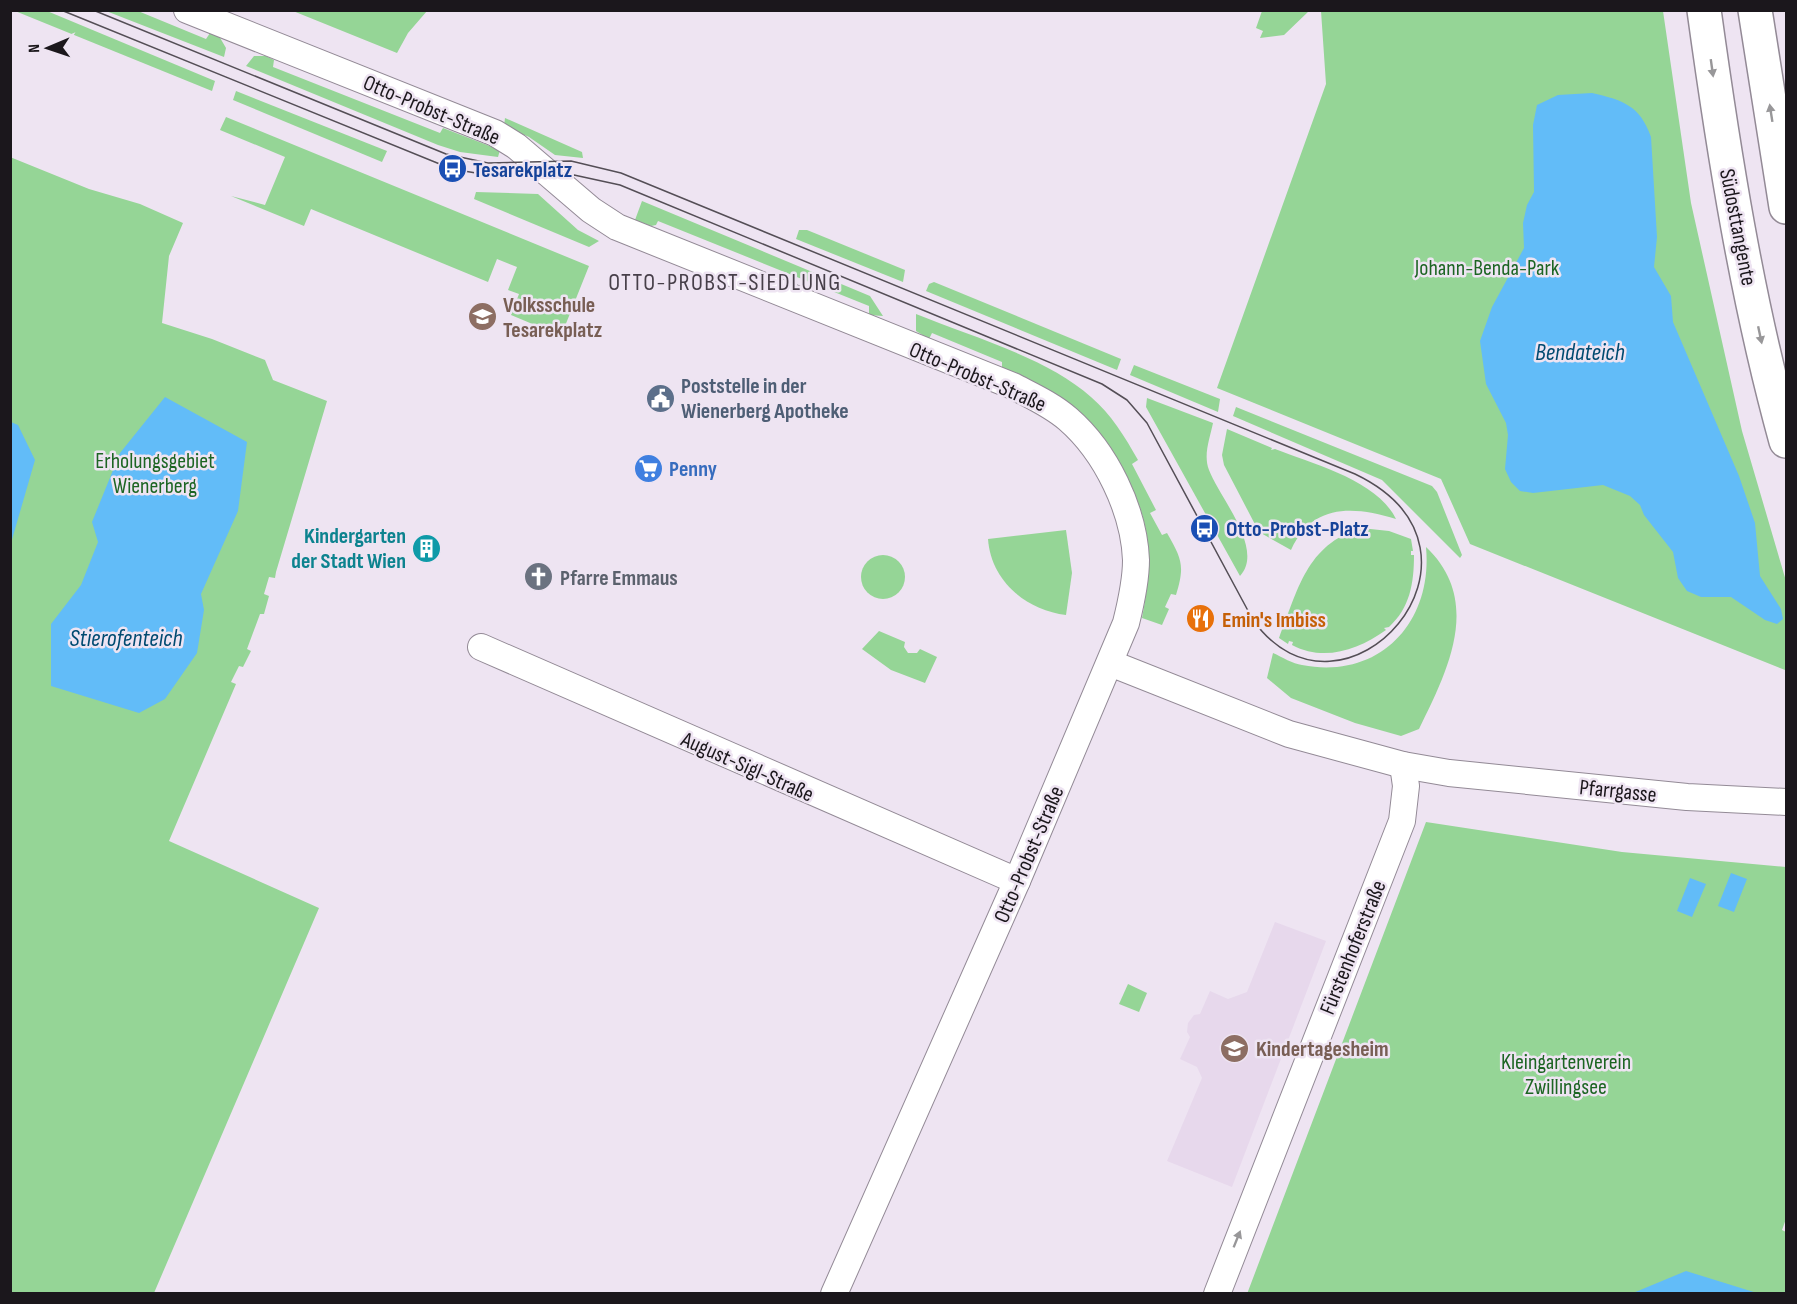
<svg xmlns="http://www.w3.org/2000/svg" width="1797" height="1304" font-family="'Sofia Sans Condensed',sans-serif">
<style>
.built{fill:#e7d8ec}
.green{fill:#95d596}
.water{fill:#62bcf8}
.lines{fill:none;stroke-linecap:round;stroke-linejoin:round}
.street-casing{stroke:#938a96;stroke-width:28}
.highway-casing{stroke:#938a96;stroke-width:36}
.street{stroke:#fff;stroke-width:26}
.highway{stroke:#fff;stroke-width:33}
.tram{stroke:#544e56;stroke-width:1.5}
.oneway{fill:#989799}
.labels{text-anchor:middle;stroke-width:5;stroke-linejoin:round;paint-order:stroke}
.street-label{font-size:22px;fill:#1b171c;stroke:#eee4f2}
.transit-label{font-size:22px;font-weight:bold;fill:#164399;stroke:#eee4f2;text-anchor:start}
.park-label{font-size:22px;fill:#1c6523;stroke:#eee4f2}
.education-label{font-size:22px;font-weight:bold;fill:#785e54;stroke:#eee4f2;text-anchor:start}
.service-label{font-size:22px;font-weight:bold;fill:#4e5e75;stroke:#eee4f2;text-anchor:start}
.shop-label{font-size:22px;font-weight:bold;fill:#366cbe;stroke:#eee4f2;text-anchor:start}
.culture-label{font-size:22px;font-weight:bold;fill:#0d838f;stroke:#eee4f2;text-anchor:end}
.worship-label{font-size:22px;font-weight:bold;fill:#5b616d;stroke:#eee4f2;text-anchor:start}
.food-label{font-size:22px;font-weight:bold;fill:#c56008;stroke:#eee4f2;text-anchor:start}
.neighbourhood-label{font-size:24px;letter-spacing:1.5px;fill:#473f49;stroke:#eee4f2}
.water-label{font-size:24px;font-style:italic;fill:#004a71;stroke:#eee4f2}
</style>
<rect width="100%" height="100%" fill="#eee4f2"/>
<!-- built -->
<path class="built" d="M1275,922L1326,941L1232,1187L1167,1161L1202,1078L1197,1067L1180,1059L1190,1037L1187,1032L1188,1023L1194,1015L1200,1014L1210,991L1228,999L1247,992Z"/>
<!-- green -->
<g class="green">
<path d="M15,11H47L215,81L212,91Z"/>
<path d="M106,11H138L206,39L210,33L219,36L226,48L224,57Z"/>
<path d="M293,11H427L408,33L397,53Z"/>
<path d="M1262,11L1309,10V11L1284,35L1260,38L1263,31L1256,28Z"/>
<path d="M1321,11H1663L1691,203L1742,431L1786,581L1785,670L1470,544L1441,479L1217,388L1326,84Z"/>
<path d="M254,56H266L274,60L273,67L440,133L443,128L500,150L498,157L460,152L438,145L246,66Z"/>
<path d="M236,91L387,151L382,162L233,100Z"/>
<path d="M226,117L589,266L561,336L511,315L519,294L508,290L517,267L497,259L488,282L311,209L304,226L231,196L265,205L285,157L220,130Z"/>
<path d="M505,118L582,152L583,158L555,155L529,137L504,126Z"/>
<path d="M10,157L89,189L140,204L183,223L169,256L162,323L212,339L265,360L273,380L327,401L276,572L275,578L269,577L264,594L269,596L264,614H260L247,649L251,651L243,667L239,666L231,682L236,684L169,841L319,908L154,1293H11Z"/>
<path d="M476,192L538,194L578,230L599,241L589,247L474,199Z"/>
<path d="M642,201L870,296L883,316L869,315V306L658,221L656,225L651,226L635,220Z"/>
<path d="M799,230H807L905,270L903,282L796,239Z"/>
<path d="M934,282L1121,359L1117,370L926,291L929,284Z"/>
<path d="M916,314C970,336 1048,358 1091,397C1111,414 1125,437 1138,460L1132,464L1156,510L1150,513L1162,535L1167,533C1182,559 1185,566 1176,595L1171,594L1165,607L1169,609L1162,625L1142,618C1147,592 1151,564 1147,537C1142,498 1112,437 1080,414C1056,397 1027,383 1002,368V362L932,333L929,339L916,331Z"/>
<path d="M1134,365L1220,399L1218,412L1130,375Z"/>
<path d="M1147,398L1213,423C1210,438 1203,455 1209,470C1219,497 1265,549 1240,576L1146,407Z"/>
<path d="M1236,407L1432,486L1437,492L1462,555L1460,558L1382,480L1233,416Z"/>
<path d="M1227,429L1272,448L1271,450L1275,449C1313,464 1377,480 1396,519C1354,506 1312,503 1291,550L1259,532L1224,465L1222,455Z"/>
<path d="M1361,528L1389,531L1411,539L1413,551H1411V555H1414C1414,583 1410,608 1389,627L1384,628L1386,630C1358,650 1324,662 1292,645L1293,642L1289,641L1288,644L1279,638C1298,590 1306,545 1361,528Z"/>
<path d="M1066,530L1072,573L1066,615C1026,610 991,581 988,539Z"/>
<path d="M1426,547C1483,601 1448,670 1419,729L1401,736L1355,723L1291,698L1267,678L1273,653C1282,657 1293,664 1302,665C1380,680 1433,622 1426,547Z"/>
<circle cx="883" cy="577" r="22"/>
<path d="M879,631L905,642L904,647L908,653H917L920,649L937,657L925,683L891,670L862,649Z"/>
<path d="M1426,822L1622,852L1786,867V1219L1782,1230L1786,1232V1293L1247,1294Z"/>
<path d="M1128,984L1147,993L1139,1012L1119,1004Z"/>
</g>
<!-- water -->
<g class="water">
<path d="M1592,93C1622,100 1640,105 1651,137L1657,237L1654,267L1671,296L1673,322L1739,476L1755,523L1760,576L1781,609L1783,619L1777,624L1765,620L1731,597H1701L1687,591L1678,578L1673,552L1644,515L1640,505L1630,496L1603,485L1533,493L1520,491L1511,482L1505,469L1508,435L1506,423L1486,384L1480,341L1492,307L1524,248L1523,223L1527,205L1534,192L1533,125L1537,105L1558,95Z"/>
<path d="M165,397L247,442L238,511L201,594L204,610L197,653L165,699L139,713L51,686V624L81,585L98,542L92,522L120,453Z"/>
<path d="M11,422L18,425L35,460L11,543Z"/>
<path d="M1731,873L1747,879L1734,912L1718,906Z"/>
<path d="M1690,878L1706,884L1692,917L1677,911Z"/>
<path d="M1686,1271L1757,1293H1633Z"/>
</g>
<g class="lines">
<defs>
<g id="street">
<path d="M187,10L495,133L516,146L591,210L617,227L1013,386C1032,396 1052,405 1068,419C1106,452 1134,510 1136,560C1136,581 1131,603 1126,623L1017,881L834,1294"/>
<path d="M481,647L1017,881"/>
<path d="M1110,663L1289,734L1403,765L1449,773L1687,797L1786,802"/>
<path d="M1217,1294L1402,821L1406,786L1403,765"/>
</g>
<g id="highway">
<path d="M1704,10C1724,155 1747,300 1786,441"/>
<path d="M1755,10L1786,207"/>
</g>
</defs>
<!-- street casing -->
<use href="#street" class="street-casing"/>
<!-- highway casing -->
<use href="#highway" class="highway-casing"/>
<!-- street -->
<use href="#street" class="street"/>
<!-- highway -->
<use href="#highway" class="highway"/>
<!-- tram -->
<path class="tram" d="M61,10L452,169L494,176L574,175L620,185L1102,384L1127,400L1147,423L1253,620C1343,746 1517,552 1355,474L621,173L571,161L488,163L446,154L93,10"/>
</g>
<!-- one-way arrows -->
<defs><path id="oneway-solid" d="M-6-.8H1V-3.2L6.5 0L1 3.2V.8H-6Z" transform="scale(1.5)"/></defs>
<g class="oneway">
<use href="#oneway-solid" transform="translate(1712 68) rotate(82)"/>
<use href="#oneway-solid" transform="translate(1771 113) rotate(-99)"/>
<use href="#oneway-solid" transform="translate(1760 335) rotate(78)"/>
<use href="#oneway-solid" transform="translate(1237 1239) rotate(-68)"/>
</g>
<!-- icons -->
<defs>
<symbol id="bus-disc" viewBox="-11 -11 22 22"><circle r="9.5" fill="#1a4fb4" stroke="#eee4f2"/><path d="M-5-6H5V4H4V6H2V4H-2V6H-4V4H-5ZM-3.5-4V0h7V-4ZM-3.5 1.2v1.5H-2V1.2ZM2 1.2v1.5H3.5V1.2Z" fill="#fff"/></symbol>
<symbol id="school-disc" viewBox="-11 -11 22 22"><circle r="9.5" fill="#8d6e63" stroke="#eee4f2"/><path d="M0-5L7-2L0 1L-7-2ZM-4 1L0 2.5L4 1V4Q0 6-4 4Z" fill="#fff"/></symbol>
<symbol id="civic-disc" viewBox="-11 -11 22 22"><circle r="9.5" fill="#5c6f8a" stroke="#eee4f2"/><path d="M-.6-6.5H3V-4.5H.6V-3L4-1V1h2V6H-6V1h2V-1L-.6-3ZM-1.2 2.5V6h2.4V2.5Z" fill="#fff"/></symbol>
<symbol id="supermarket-disc" viewBox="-11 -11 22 22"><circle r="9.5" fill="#3f7fe0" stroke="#eee4f2"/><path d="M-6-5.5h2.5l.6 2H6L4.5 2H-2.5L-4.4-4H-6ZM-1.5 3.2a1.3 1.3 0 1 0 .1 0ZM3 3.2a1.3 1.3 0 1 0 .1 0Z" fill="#fff"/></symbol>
<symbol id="building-disc" viewBox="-11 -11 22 22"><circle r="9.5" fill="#0f9aa8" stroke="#eee4f2"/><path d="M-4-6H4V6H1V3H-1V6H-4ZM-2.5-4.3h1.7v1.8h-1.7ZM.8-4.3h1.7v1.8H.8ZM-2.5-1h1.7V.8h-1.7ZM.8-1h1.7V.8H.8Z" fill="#fff"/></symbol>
<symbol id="church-disc" viewBox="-11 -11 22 22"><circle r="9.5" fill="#6b7280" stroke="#eee4f2"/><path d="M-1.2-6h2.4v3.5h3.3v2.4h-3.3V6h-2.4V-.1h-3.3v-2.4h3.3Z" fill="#fff"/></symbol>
<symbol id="restaurant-disc" viewBox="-11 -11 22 22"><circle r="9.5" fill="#e8710a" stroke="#eee4f2"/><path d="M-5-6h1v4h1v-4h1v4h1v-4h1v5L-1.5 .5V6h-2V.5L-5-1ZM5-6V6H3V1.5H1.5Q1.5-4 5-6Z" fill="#fff"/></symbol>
</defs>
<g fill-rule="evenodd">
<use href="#bus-disc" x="436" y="152" width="33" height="33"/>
<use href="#school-disc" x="466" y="300" width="33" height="33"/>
<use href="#civic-disc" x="644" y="382" width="33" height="33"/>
<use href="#supermarket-disc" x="632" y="452" width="33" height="33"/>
<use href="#bus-disc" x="1188" y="512" width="33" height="33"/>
<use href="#building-disc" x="410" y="532" width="33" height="33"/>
<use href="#church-disc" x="522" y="560" width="33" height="33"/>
<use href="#restaurant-disc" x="1184" y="602" width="33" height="33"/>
<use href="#school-disc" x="1218" y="1032" width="33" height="33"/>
</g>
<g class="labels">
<!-- street labels -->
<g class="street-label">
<text transform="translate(432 109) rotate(23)" y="8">Otto-Probst-Straße</text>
<text transform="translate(1739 227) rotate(79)" y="8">Südosttangente</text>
<text transform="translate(978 376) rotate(23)" y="8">Otto-Probst-Straße</text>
<text transform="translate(748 766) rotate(24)" y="8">August-Sigl-Straße</text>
<text transform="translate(1618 790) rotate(6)" y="8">Pfarrgasse</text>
<text transform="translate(1028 854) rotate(-67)" y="8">Otto-Probst-Straße</text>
<text transform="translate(1352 947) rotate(-68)" y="8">Fürstenhoferstraße</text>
</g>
<!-- transit labels -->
<g class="transit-label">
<text x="473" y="177">Tesarekplatz</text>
<text x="1226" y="536">Otto-Probst-Platz</text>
</g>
<!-- park labels -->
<g class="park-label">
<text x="1487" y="275">Johann-Benda-Park</text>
<text x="155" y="468">Erholungsgebiet<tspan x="155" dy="25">Wienerberg</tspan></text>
<text x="1566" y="1069">Kleingartenverein<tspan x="1566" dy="25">Zwillingsee</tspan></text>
</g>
<!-- education labels -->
<g class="education-label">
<text x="503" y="312">Volksschule<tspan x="503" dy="25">Tesarekplatz</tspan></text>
<text x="1256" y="1056">Kindertagesheim</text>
</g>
<!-- service labels -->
<g class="service-label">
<text x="681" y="393">Poststelle in der<tspan x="681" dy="25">Wienerberg Apotheke</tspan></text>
</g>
<!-- shop labels -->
<g class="shop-label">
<text x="669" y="476">Penny</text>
</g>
<!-- culture labels -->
<g class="culture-label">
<text x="406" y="543">Kindergarten<tspan x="406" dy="25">der Stadt Wien</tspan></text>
</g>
<!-- worship labels -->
<g class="worship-label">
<text x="560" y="585">Pfarre Emmaus</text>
</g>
<!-- food labels -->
<g class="food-label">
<text x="1222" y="627">Emin's Imbiss</text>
</g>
<!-- neighbourhood labels -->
<g class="neighbourhood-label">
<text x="725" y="290">OTTO-PROBST-SIEDLUNG</text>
</g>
<!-- water labels -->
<g class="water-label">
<text x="1580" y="360">Bendateich</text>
<text x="126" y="646">Stierofenteich</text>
</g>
</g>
<!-- border -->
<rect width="1797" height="1304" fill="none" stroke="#1b171c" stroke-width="24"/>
<!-- north arrow -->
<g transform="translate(48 48) rotate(268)" stroke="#eee4f2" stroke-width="4.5" paint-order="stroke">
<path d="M0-4.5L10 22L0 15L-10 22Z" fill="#1b171c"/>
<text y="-9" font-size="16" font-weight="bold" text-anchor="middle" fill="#1b171c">N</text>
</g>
</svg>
